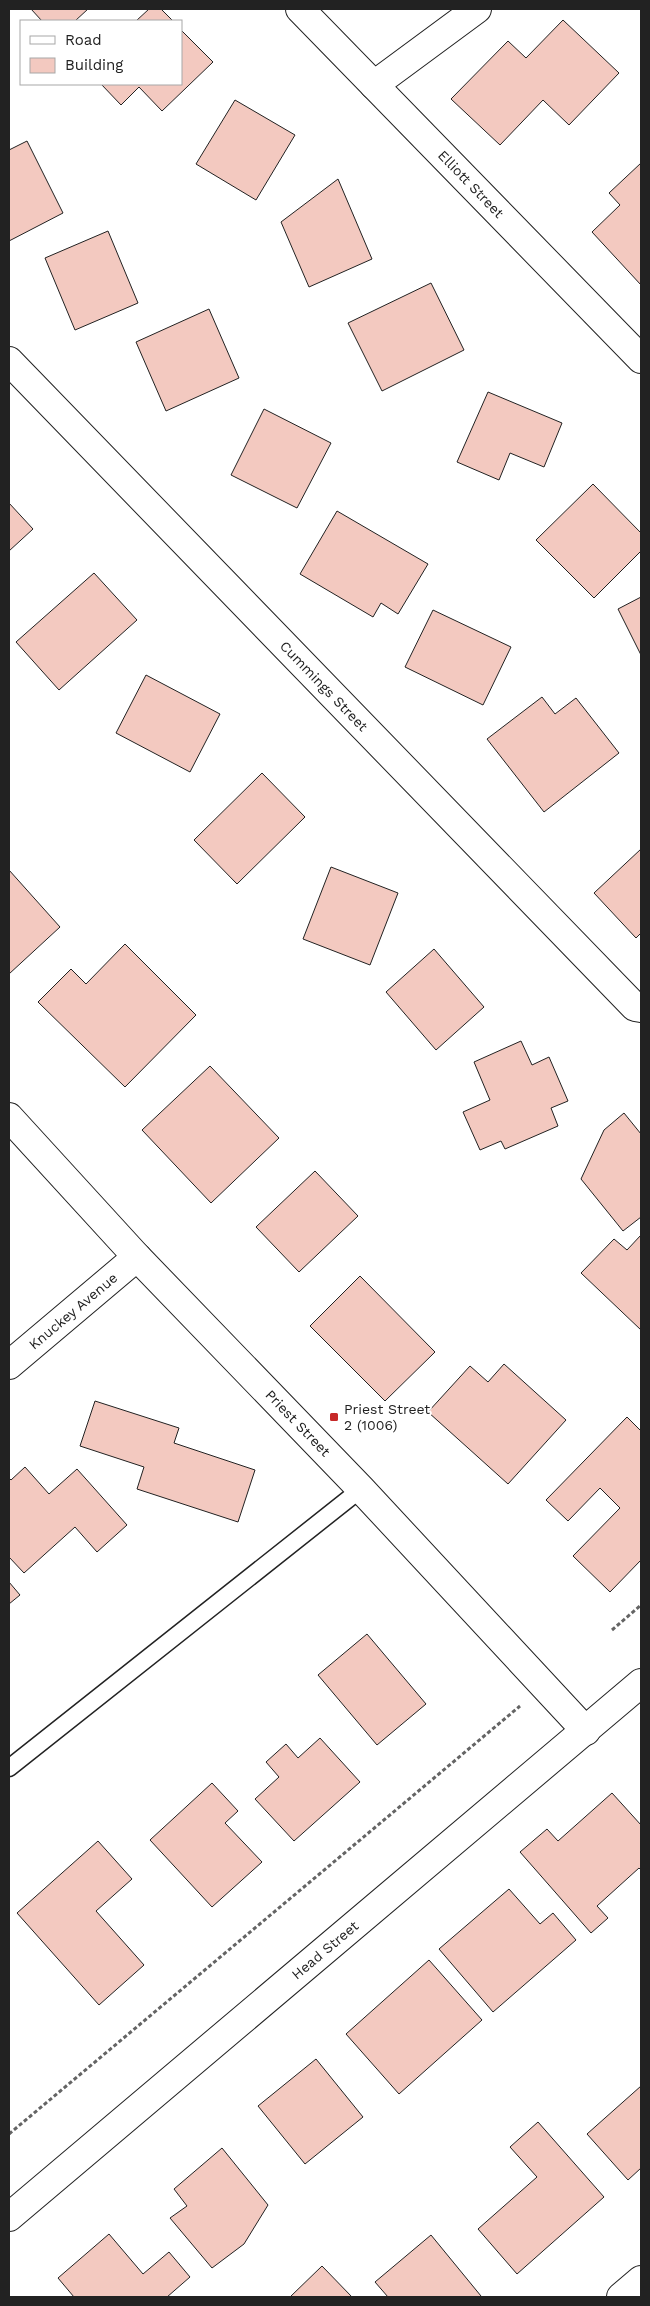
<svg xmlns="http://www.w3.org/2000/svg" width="650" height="2306" font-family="'Work Sans',sans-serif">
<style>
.building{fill:#f3c9c0;stroke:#222}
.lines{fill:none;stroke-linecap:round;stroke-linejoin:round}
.service-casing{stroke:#222;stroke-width:19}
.minor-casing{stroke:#222;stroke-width:30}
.path{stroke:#646464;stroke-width:3;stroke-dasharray:4 2.5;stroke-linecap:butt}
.service{stroke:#fff;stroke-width:16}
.minor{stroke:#fff;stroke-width:28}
.poi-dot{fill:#c62828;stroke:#fff;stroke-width:2}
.labels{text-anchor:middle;stroke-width:4;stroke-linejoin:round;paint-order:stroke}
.street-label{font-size:14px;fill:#222;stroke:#fff}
.poi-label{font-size:14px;fill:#222;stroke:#fff;text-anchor:start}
</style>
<rect width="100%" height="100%" fill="#fff"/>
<!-- building -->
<g class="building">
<path d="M31,9H88L75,21H42Z"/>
<path d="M149,9H161L173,21H136Z"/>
<path d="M563,20L619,73L569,125L543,100L500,145L451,99L508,41L526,58Z"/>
<path d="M181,30L213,62L162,111L139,87L121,105L101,84H181Z"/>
<path d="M235,100L295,135L256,200L196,164Z"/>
<path d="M27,141L63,213L9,241V150Z"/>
<path d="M641,163V285L592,232L620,205L609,193Z"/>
<path d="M338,179L372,259L309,287L281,222Z"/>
<path d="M108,231L138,303L75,330L45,258Z"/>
<path d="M431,283L464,350L382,391L348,323Z"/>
<path d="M209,309L239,378L166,411L136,342Z"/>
<path d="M488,392L562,423L544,467L510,453L499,480L457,462Z"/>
<path d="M264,409L331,443L297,508L231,475Z"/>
<path d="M593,484L641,533V551L594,598L536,540Z"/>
<path d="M9,503L33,529L9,551Z"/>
<path d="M337,511L428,564L398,614L381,603L373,617L300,574Z"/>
<path d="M94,573L137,620L59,690L16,642Z"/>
<path d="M641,597V655L618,609Z"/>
<path d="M433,610L511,647L483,705L405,667Z"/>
<path d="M146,675L220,714L190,772L116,733Z"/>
<path d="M542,697L555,714L576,698L619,753L544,812L487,739Z"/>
<path d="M262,773L305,817L237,884L194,840Z"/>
<path d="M641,849V933L636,938L594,893Z"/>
<path d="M331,867L398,893L370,965L303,939Z"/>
<path d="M9,870L60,927L9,974Z"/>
<path d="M125,944L196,1015L125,1087L38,1002L71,969L86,984Z"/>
<path d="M434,949L484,1007L436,1050L386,992Z"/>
<path d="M521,1041L532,1065L549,1057L568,1101L551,1108L558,1126L505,1149L501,1141L480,1150L463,1112L490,1100L474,1062Z"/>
<path d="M210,1066L279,1138L211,1203L142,1130Z"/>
<path d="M624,1113L641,1134V1217L623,1231L581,1179L604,1130Z"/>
<path d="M315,1171L358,1216L299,1272L256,1227Z"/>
<path d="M641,1235V1330L581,1273L614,1239L627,1250Z"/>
<path d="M360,1276L435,1352L385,1401L310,1326Z"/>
<path d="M504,1364L566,1420L508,1484L428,1412L470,1366L488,1382Z"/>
<path d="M95,1401L179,1428L174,1443L255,1470L238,1522L137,1489L144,1467L80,1446Z"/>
<path d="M627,1417L641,1431V1560L610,1592L573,1556L620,1508L600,1488L568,1521L546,1500Z"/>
<path d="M25,1467L49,1494L77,1469L127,1525L97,1552L75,1527L24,1573L9,1557V1478L11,1480Z"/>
<path d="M9,1582L20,1595L9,1604Z"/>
<path d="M367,1634L426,1704L377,1745L318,1675Z"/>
<path d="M320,1738L360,1782L294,1841L255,1799L279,1777L266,1762L286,1744L298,1758Z"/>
<path d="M212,1783L238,1811L225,1823L262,1862L212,1907L150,1840Z"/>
<path d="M612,1793L641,1825V1870L639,1868L597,1906L608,1918L591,1933L520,1852L547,1829L558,1841Z"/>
<path d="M98,1841L132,1879L96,1911L144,1965L99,2005L17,1913Z"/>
<path d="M509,1889L540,1924L553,1913L576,1940L493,2012L439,1949Z"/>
<path d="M429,1960L482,2020L399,2094L346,2034Z"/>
<path d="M316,2059L363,2117L305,2164L258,2106Z"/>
<path d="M641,2086V2168L628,2180L587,2134Z"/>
<path d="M538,2122L604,2197L517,2274L478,2229L537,2177L510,2147Z"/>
<path d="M222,2148L268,2205L244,2244L212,2268L170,2218L187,2206L174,2189Z"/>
<path d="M109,2234L143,2274L169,2252L190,2277L167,2297H74L58,2278Z"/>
<path d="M431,2235L481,2296L479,2297H388L375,2282Z"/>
<path d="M322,2266L352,2297H290Z"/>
</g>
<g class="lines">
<defs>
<path id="service" d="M9,1768L361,1489"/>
<g id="minor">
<path d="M300,9L641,359"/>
<path d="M374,85L477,9"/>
<path d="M9,361L635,1007L641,1008"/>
<path d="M9,1117L137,1257L361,1489L586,1731"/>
<path d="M9,1365L137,1257"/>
<path d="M9,2217L641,1683"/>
<path d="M621,2297L641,2280"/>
</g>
</defs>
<!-- service casing -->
<use href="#service" class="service-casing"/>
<!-- minor casing -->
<use href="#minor" class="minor-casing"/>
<!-- path -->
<g class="path">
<path d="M612,1630L641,1605"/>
<path d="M9,2134L520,1706"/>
</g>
<!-- service -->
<use href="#service" class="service"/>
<!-- minor -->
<use href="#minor" class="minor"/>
</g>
<!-- markers -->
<rect class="poi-dot" x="329" y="1412" width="10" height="10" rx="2.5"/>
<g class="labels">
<!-- street labels -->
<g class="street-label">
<text transform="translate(471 184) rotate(46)" y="5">Elliott Street</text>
<text transform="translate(324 686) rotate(46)" y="5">Cummings Street</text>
<text transform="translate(73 1311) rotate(-40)" y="5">Knuckey Avenue</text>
<text transform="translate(298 1423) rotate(46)" y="5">Priest Street</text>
<text transform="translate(325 1950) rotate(-40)" y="5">Head Street</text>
</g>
<!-- poi labels -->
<g class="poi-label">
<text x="344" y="1414">Priest Street<tspan x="344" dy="16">2 (1006)</tspan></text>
</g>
</g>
<!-- border -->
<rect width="650" height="2306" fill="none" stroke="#222222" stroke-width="20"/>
<!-- legend -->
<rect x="20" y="20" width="162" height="65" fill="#ffffff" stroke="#a7a7a7"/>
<rect x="30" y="36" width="25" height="8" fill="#ffffff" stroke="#a7a7a7"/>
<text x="65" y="45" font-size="15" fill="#222222">Road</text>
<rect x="30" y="58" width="25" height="15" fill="#f3c9c0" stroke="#a7a7a7"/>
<text x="65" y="70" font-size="15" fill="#222222">Building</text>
</svg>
